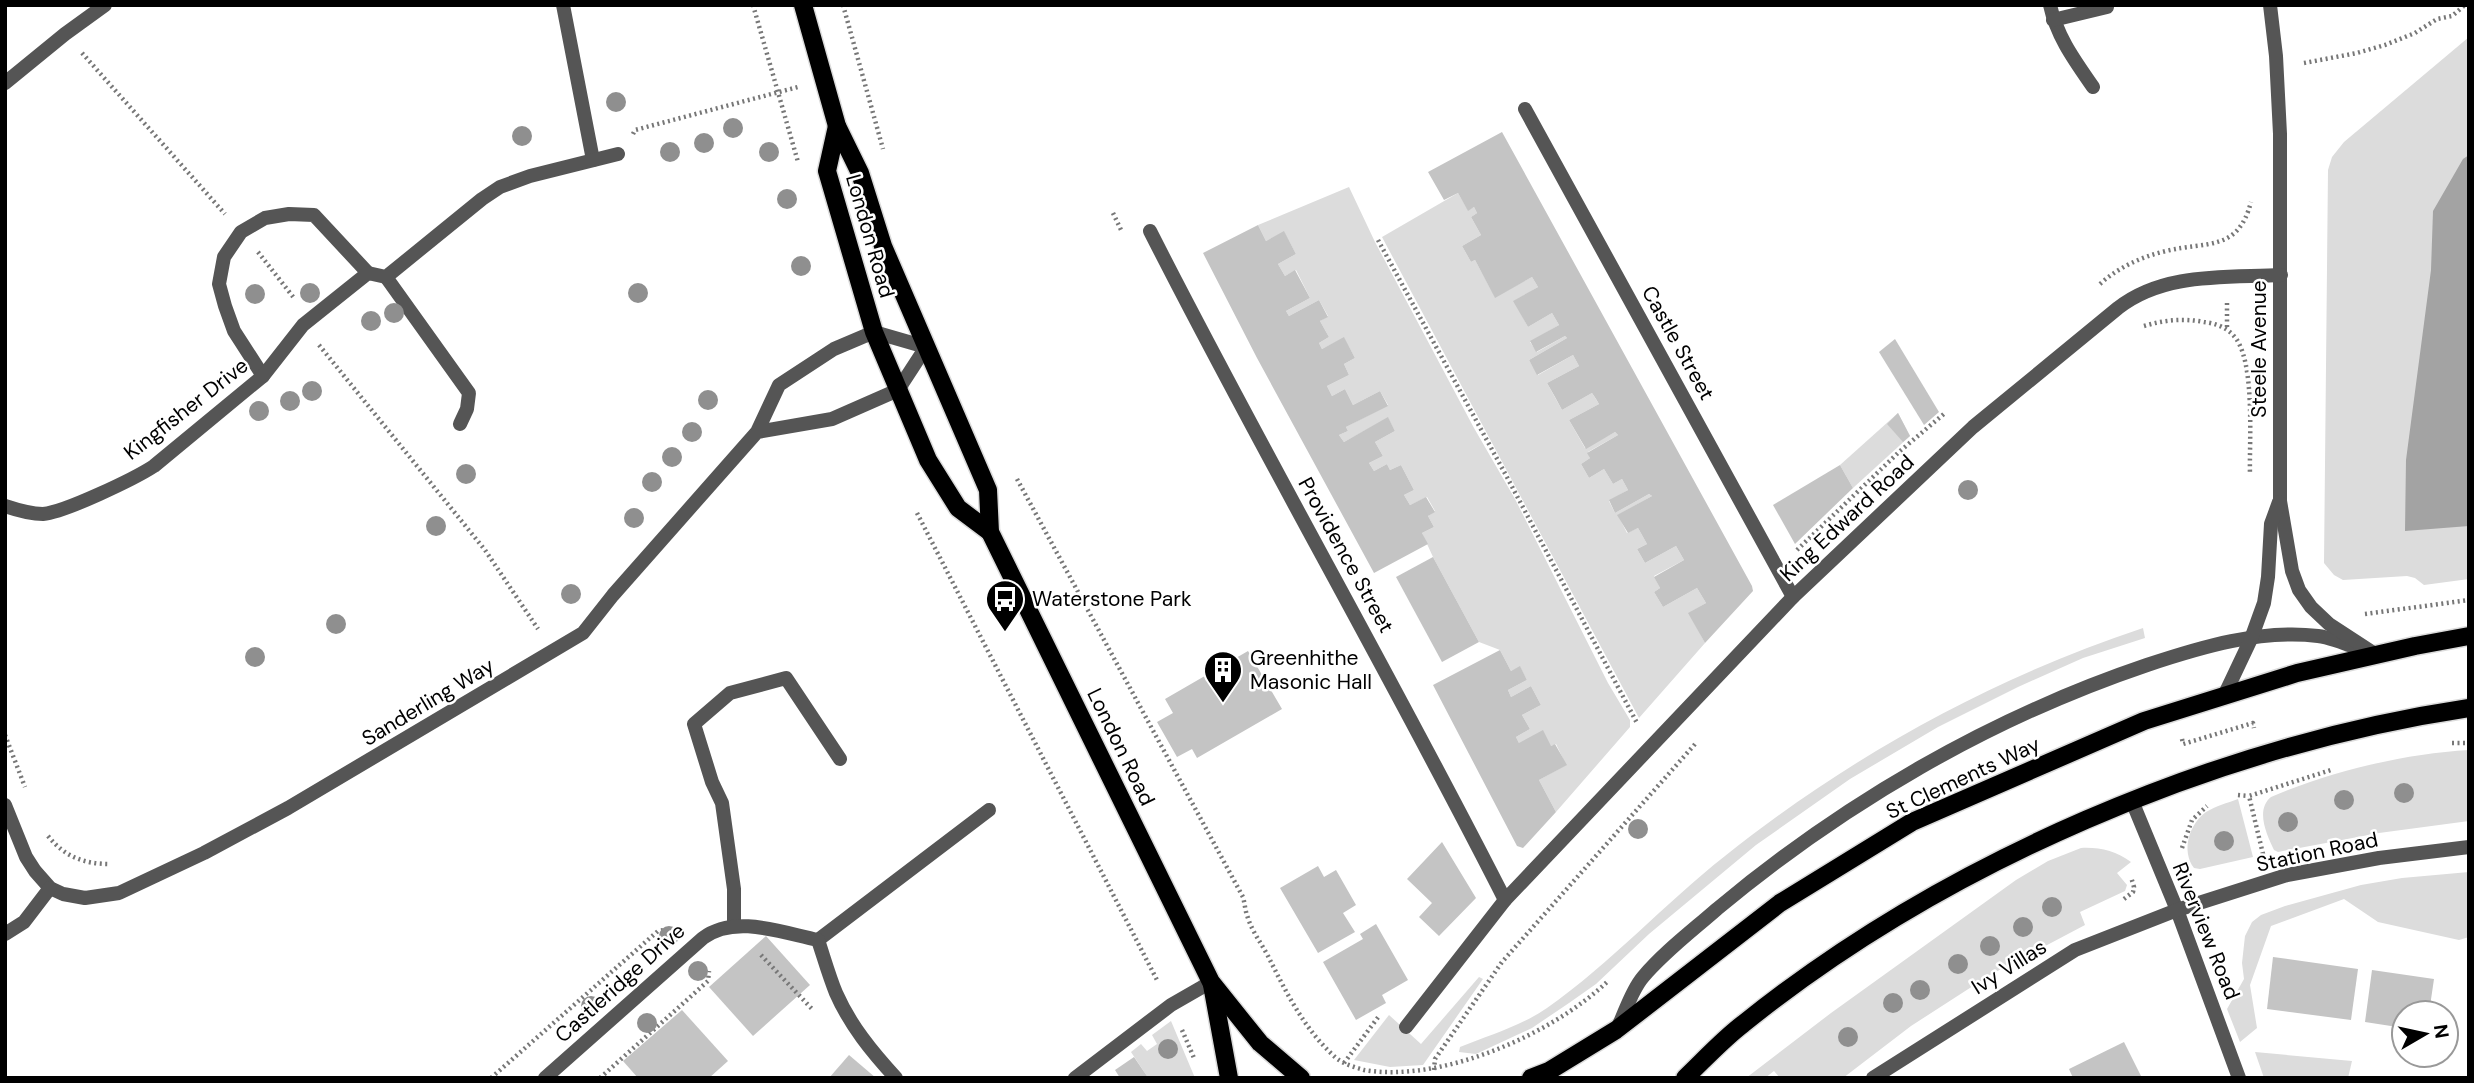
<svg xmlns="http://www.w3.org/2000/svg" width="2474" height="1083" font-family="'DM Sans',sans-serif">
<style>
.green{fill:#dcdcdc}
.water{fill:#a3a3a3}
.building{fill:#c4c4c4}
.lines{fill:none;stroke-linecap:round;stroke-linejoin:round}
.primary-casing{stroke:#dbdbdb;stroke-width:21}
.path{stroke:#777;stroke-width:4.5;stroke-dasharray:2 3.5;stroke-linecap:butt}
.lane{stroke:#555;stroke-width:14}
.street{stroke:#555;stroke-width:14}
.primary{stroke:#000;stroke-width:18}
.tree{fill:#8f8f8f}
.labels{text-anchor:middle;stroke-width:5;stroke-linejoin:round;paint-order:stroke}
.street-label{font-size:21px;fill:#000;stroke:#fff}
.poi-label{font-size:21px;fill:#000;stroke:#fff;text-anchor:start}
</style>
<rect width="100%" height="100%" fill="#fff"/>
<!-- green -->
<g class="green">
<path d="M2469,37V579L2424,585L2415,578L2407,576L2343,580L2334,575L2324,563L2328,170L2332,157L2344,142Z"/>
<path d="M1349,187L1375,242L1474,428L1515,499L1608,683L1630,720V727L1556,812L1539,780L1566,765L1556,744L1551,746L1519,743L1516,737L1530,729L1522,715L1541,705L1531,686L1511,697L1508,690L1527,680L1520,667L1511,671L1500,650L1479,642L1433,557L1422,533L1434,527L1428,516L1435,511L1427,497L1410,505L1404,495L1414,490L1401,465L1390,470L1387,464L1374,471L1369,463L1383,456L1375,442L1395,431L1388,418L1344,442L1339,435L1348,431L1346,427L1388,405L1380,391L1353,405L1345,389L1332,396L1327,386L1349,375L1344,364L1355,358L1344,338L1322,349L1319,343L1329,337L1320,321L1328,316L1319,300L1289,316L1286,311L1310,298L1296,270L1285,276L1278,264L1296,254L1284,232L1266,241L1258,225Z"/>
<path d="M1458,193L1468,210L1474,207L1477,213L1471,217L1481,235L1462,246L1471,262L1475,260L1495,297L1532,277L1538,287L1514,301L1528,327L1552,313L1559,325L1530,342L1537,352L1565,336L1567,338L1529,360L1538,375L1573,355L1579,366L1547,383L1562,410L1592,393L1599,404L1569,420L1585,448L1615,432L1618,435L1588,452L1590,458L1581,464L1589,478L1604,469L1613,484L1622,479L1628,490L1609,501L1615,513L1649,494L1652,496L1618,515L1627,533L1638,528L1647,544L1637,549L1645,563L1676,546L1684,560L1654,576L1660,588L1654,592L1663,607L1697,588L1706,603L1689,613L1705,643L1639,718L1382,237Z"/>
<path d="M1898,413L1910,436L1853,488L1840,465Z"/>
<path d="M2143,628L2145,638L2083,658L2018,687L1938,727L1850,779L1756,845L1649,934L1596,984L1569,1003L1532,1028L1476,1054L1459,1052L1460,1047C1490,1035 1521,1026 1547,1008C1611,963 1664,904 1725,856C1849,757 1992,678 2143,628Z"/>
<path d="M2469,750V821L2379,833L2278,852L2274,850C2267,835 2255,810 2271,797C2332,771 2403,754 2469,750Z"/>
<path d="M2238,799L2253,857L2200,869L2194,868C2181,851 2189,824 2206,812C2216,806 2227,803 2238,799Z"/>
<path d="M2081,848C2099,847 2116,851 2131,862L2117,873L2127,885L2125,891L2080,912L2085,925L1990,975L1911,1026L1843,1078H1780L1774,1071L1765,1078H1746L1831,1013L2016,880L2048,861Z"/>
<path d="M2469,872V937L2459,940L2378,922L2344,899L2271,926L2250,985L2257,1028L2240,1042L2227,1009L2244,979L2242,963L2245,936L2252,922L2261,915L2285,906L2361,885L2402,878Z"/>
<path d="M1479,977L1483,979L1423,1065L1390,1067L1354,1060L1389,1015L1421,1044Z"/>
<path d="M1171,1021L1195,1078H1145L1147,1076L1131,1052L1141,1044L1147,1051L1157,1044L1152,1035Z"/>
<path d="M2255,1052L2352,1061L2348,1078H2264Z"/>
</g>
<!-- water -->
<path class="water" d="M2469,155V526L2405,531L2406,460L2431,270L2433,211L2463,159Z"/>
<!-- building -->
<g class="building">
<path d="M1502,132L1752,586L1753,591L1705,643L1688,613L1706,603L1697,588L1663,607L1654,592L1660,588L1654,577L1684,560L1676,546L1645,563L1637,549L1647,544L1638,528L1628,533L1617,515L1652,496L1649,494L1615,513L1609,500L1628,490L1622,479L1613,484L1604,469L1589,478L1581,464L1590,458L1587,453L1618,435L1615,432L1586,449L1569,420L1599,404L1596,399L1592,393L1562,410L1555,397L1547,383L1579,366L1573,355L1537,375L1529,360L1567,338L1565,336L1536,352L1530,341L1559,325L1552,313L1528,327L1513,301L1538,287L1532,277L1495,298L1475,260L1471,262L1462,246L1481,235L1471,217L1477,213L1474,207L1468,211L1458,193L1444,200L1428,172Z"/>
<path d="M1258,225L1266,241L1284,231L1296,254L1278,264L1285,276L1295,270L1310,298L1286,311L1289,316L1319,300L1328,317L1320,321L1329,337L1319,343L1322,349L1344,337L1355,358L1344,364L1349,375L1327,386L1332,396L1345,389L1353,405L1380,391L1388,406L1346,427L1348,431L1339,435L1344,442L1388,417L1395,431L1375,442L1383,456L1369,463L1374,471L1387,464L1390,470L1401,465L1414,490L1404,495L1410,505L1426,497L1435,512L1428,516L1434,527L1422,533L1428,544L1374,573L1257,358L1203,253Z"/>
<path d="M1895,339L1939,412L1924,425L1879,352Z"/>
<path d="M1898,413L1910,436L1903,442L1887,424Z"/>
<path d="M1840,465L1853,488L1795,544L1773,505Z"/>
<path d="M1433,557L1479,642L1442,662L1396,577Z"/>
<path d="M1500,650L1511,671L1520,666L1527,680L1508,690L1511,697L1531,686L1541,705L1522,715L1530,729L1516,737L1519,743L1543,730L1551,746L1555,744L1567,765L1539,780L1556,812L1523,848L1517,846L1433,685Z"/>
<path d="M1248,651L1282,709L1197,758L1192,749L1177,757L1157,722L1173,713L1165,699Z"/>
<path d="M1442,842L1476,898L1439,936L1419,917L1432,903L1407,879Z"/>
<path d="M1318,866L1324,877L1336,870L1356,905L1343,913L1355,932L1318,953L1280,888Z"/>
<path d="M1376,924L1408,980L1382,995L1386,1003L1356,1020L1323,962L1363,939L1360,934Z"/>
<path d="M766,936L810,985L753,1036L709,987Z"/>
<path d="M2273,957L2358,969L2351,1020L2267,1009Z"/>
<path d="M2372,970L2434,979L2429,1013H2404V1028L2365,1022Z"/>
<path d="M682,1010L728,1061L709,1078H638L623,1061Z"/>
<path d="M2124,1042L2142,1078H2073L2069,1069Z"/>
<path d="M849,1055L876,1078H829Z"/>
<path d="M1134,1057L1147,1076L1120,1078L1115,1070Z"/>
</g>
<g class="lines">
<defs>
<g id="primary">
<path d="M803,5L837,126L860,173L883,246L988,490L990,532L1211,982L1260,1043L1301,1078"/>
<path d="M837,126L827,171L874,332L928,460L958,508L990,532"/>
<path d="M1212,985L1229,1078"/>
<path d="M1531,1078L1549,1071L1616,1030L1780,903L1912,822L2144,721L2297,673L2415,646L2469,636"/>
<path d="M1685,1078C1704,1060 1722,1040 1743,1024C1943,863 2215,746 2469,708"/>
</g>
</defs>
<!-- primary casing -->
<use href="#primary" class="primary-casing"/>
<!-- path -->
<g class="path">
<path d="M753,5L798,162"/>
<path d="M843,5L883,149"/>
<path d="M82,53L225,214"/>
<path d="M2304,63L2357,53L2385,45L2415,33L2437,19L2452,16L2465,5"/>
<path d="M633,134L635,130L798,87"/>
<path d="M1113,213L1122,232"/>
<path d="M1378,240L1508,479L1637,723"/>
<path d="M258,252L294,298"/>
<path d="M2100,284C2119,267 2141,257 2166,251C2207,241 2238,252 2251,202"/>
<path d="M2227,303V330"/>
<path d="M2144,326C2164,320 2183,318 2204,322C2214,323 2226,327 2233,335C2256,358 2249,442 2250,475"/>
<path d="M319,345L485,550L538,629"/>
<path d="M1017,479L1243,897C1245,904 1245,911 1248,918C1252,931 1261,943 1268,956C1286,992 1304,1029 1335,1057C1343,1064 1354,1067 1364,1070C1441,1083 1551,1035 1607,982"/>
<path d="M917,513L1158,982"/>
<path d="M1797,550L1899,452L1945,413"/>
<path d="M2365,614L2469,600"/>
<path d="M5,735L25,787"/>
<path d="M2182,739L2183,744L2253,723L2254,728"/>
<path d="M2452,743H2469"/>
<path d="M2238,795L2249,796"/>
<path d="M48,836C65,857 84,864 110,864"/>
<path d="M2182,848L2192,820L2207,806"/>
<path d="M2263,854L2249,796L2331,770"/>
<path d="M2124,899L2133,892L2134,887L2131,877"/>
<path d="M761,955L813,1010"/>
<path d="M1182,1030L1194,1058"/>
<path d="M1344,1063L1379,1016"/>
<path d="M1434,1070L1435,1059L1502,962L1696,743"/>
<path d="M491,1078L658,931L672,929"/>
<path d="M600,1078L708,981L709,971"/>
</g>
<!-- lane -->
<g class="lane">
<path d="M563,5L593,160"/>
<path d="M386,277L469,393L467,409L460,424"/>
<path d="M263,376L234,331L225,306L219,284L224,257L241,232L265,218L289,214L314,215L368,273"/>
<path d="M734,926V889L722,803L712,782L694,724L730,693L786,678L840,759"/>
<path d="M818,940L989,810"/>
<path d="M1406,1027L1505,900"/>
<path d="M1617,1029C1625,1013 1631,991 1643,977C1664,952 1692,931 1717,909C1844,803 1990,718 2147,665C2201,647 2261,629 2318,636C2334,638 2349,645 2364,651"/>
<path d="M1075,1078L1171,1005L1211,982"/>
</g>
<!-- street -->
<g class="street">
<path d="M2050,5C2057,37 2075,61 2093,87"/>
<path d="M2270,5L2276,56L2280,134V501L2292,571L2299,590L2311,607L2329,624L2375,654"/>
<path d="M2053,20L2107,7"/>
<path d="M5,83L65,34L105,5"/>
<path d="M1525,109L1793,597"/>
<path d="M1150,231C1264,456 1391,675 1505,900L1793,597L1973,427L2118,308C2164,272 2225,278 2281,275"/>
<path d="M5,506C17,510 30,514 43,514C65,512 134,479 154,466L263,376L303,325L368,273L386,277L482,199L500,187L530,176L618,154"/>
<path d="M2224,696L2251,639L2264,603L2268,577L2271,524L2279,502"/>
<path d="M2132,801L2177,910L2239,1078"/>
<path d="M5,805L26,857L35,871L50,888L63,894L85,898L119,893L204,853L288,808L583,633L613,595L757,432L779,385L834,349L874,332L926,347L898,390L832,419L757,432"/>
<path d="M5,934L24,922L50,888"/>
<path d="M545,1078L703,938C735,914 783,933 818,940C824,958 829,976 836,993C850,1025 872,1052 896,1078"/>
<path d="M1873,1078L2075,950L2177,910L2287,875L2379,858L2469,847"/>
</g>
<!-- primary -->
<use href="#primary" class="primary"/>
</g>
<!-- trees -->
<g class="tree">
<circle cx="616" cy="102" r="10"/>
<circle cx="733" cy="128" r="10"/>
<circle cx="522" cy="136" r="10"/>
<circle cx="704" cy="143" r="10"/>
<circle cx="670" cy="152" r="10"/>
<circle cx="769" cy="152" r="10"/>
<circle cx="787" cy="199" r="10"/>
<circle cx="801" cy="266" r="10"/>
<circle cx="310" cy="293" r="10"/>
<circle cx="638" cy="293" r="10"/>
<circle cx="255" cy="294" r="10"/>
<circle cx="394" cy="313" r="10"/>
<circle cx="371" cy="321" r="10"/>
<circle cx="312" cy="391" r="10"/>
<circle cx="708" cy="400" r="10"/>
<circle cx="290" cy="401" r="10"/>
<circle cx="259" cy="411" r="10"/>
<circle cx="692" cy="432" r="10"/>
<circle cx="672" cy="457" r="10"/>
<circle cx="466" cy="474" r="10"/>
<circle cx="652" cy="482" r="10"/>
<circle cx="1968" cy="490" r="10"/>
<circle cx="634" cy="518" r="10"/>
<circle cx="436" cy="526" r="10"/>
<circle cx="571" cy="594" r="10"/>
<circle cx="336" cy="624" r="10"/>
<circle cx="255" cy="657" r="10"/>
<circle cx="2404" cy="793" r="10"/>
<circle cx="2344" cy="800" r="10"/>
<circle cx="2288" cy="822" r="10"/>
<circle cx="1638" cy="829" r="10"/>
<circle cx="2224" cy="841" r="10"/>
<circle cx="2052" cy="907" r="10"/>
<circle cx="2023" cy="927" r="10"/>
<circle cx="669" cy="936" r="10"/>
<circle cx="1990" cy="946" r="10"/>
<circle cx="1958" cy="964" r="10"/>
<circle cx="698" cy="971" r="10"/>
<circle cx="1920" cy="990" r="10"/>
<circle cx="1893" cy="1003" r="10"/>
<circle cx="591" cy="1006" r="10"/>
<circle cx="647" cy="1023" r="10"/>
<circle cx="1848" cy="1037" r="10"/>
<circle cx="1168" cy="1049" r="10"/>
</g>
<!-- icons -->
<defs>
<symbol id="bus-pin" viewBox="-11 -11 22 30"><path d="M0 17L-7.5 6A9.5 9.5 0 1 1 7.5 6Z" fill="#000" stroke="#fff"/><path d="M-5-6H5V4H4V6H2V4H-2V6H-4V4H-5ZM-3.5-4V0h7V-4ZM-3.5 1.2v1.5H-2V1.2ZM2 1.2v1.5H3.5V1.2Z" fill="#fff"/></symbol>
<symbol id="building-pin" viewBox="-11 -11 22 30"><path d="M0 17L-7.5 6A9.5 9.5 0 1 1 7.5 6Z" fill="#000" stroke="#fff"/><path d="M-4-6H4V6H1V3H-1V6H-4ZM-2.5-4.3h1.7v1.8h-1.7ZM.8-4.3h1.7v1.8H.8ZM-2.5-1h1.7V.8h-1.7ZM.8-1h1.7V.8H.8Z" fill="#fff"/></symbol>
</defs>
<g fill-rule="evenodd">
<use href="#bus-pin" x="983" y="577" width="44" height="60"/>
<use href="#building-pin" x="1201" y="648" width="44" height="60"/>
</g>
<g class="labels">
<!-- street labels -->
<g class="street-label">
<text transform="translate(870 236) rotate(74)" y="7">London Road</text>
<text transform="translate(1678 343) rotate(61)" y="7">Castle Street</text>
<text transform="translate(2259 349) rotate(-90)" y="7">Steele Avenue</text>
<text transform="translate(186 409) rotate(-38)" y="7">Kingfisher Drive</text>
<text transform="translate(1847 518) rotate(-43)" y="7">King Edward Road</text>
<text transform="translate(1346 555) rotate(61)" y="7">Providence Street</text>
<text transform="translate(428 702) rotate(-31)" y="7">Sanderling Way</text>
<text transform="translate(1121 747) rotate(64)" y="7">London Road</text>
<text transform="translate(1963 778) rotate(-25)" y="7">St Clements Way</text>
<text transform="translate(2317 852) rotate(-12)" y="7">Station Road</text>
<text transform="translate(2206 931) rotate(68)" y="7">Riverview Road</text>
<text transform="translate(2009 967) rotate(-32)" y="7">Ivy Villas</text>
<text transform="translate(620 983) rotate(-42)" y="7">Castleridge Drive</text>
</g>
<!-- poi labels -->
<g class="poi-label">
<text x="1032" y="606">Waterstone Park</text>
<text x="1250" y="665">Greenhithe<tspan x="1250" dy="24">Masonic Hall</tspan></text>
</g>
</g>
<!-- border -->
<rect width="2474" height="1083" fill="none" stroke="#000000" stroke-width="14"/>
<!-- north arrow -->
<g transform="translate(2425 1034) rotate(81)"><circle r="33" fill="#ffffff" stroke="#999999" stroke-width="2"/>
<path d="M0-5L12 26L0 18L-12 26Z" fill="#000000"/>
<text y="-10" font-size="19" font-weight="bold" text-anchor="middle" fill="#000000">N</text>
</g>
</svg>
